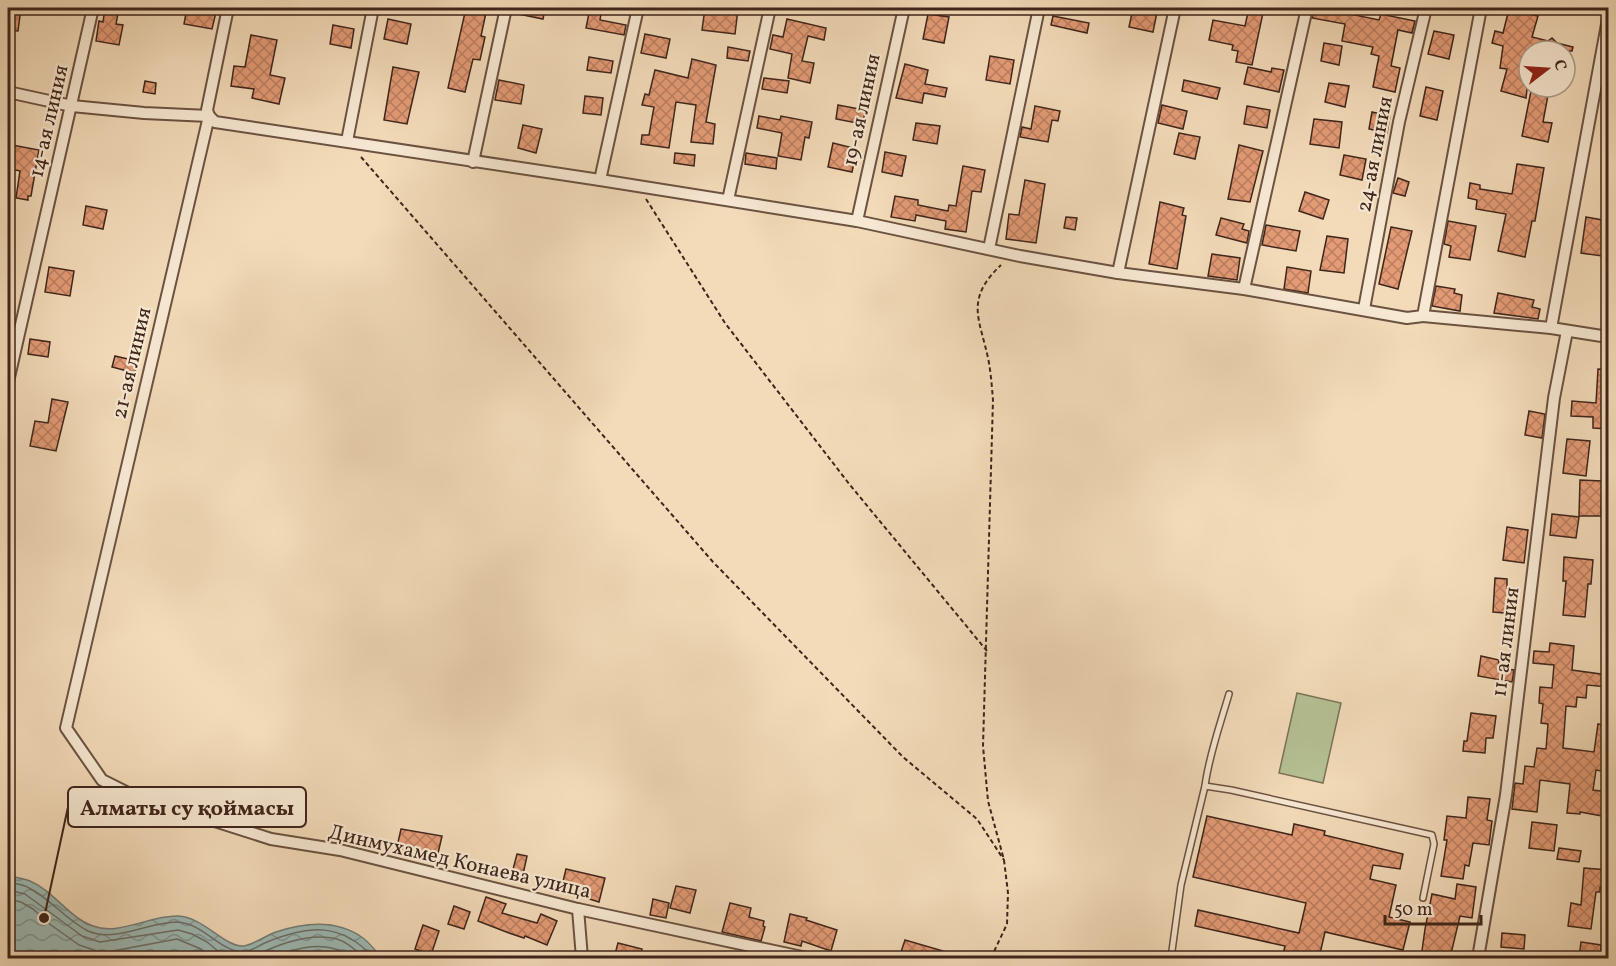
<svg xmlns="http://www.w3.org/2000/svg" width="1616" height="966" font-family="Vollkorn,serif">
<style>
.green{fill:#b5c194;stroke:#7a7358;stroke-width:1.5}
.water{fill:url(#water-waves);stroke:#777e78;stroke-width:1.5}
.lines{fill:none;stroke-linecap:round;stroke-linejoin:round}
.shore{stroke:#6e7068;stroke-width:1.5}
.building{fill:url(#building-cross-hatch);stroke:#3e251b;stroke-width:1.5}
.service-casing{stroke:#6b5242;stroke-width:8}
.minor-casing{stroke:#6b5242;stroke-width:14}
.path{stroke:#3e251b;stroke-width:2;stroke-dasharray:4.5 3;stroke-linecap:butt}
.service{stroke:#f7e8d2;stroke-width:5}
.minor{stroke:#f7e8d2;stroke-width:10}
.labels{text-anchor:middle;stroke-width:4.5;stroke-linejoin:round;paint-order:stroke}
.street-label{font-size:21px;fill:#3e251b;stroke:#f7e8d2}
.leader{fill:none;stroke:#3e251b;stroke-width:2}
.callout-dot{fill:#3e251b;stroke:#f7e8d2;stroke-width:2}
.callout{fill:#f7e8d2;stroke:#3e251b;stroke-width:2}
.callout-label{font-size:22px;text-anchor:middle;font-weight:bold;fill:#3e251b}
</style>
<defs>
<pattern id="water-waves" width="16" height="10" patternUnits="userSpaceOnUse" patternTransform="scale(1.5)"><rect width="16" height="10" fill="#9dbab6"/><path d="M0 5q4-4 8 0t8 0" fill="none" stroke="#819793"/></pattern>
<pattern id="building-cross-hatch" width="8" height="8" patternUnits="userSpaceOnUse" patternTransform="scale(1.5)"><rect width="8" height="8" fill="#e49b76"/><path d="M0 0l8 8M0 8l8-8" fill="none" stroke="#ba7e60"/></pattern>
</defs>
<rect width="100%" height="100%" fill="#f3dbb9"/>
<filter id="stains"><feTurbulence type="fractalNoise" baseFrequency=".00333" numOctaves="4"/><feColorMatrix values="0 0 0 0 .2 0 0 0 0 .09 0 0 0 0 .02 0 0 0 .5 -.17"/></filter>
<radialGradient id="worn" r=".72"><stop offset=".6" stop-color="#630" stop-opacity="0"/><stop offset="1" stop-color="#630" stop-opacity=".3"/></radialGradient>
<!-- green -->
<path class="green" d="M1297,693L1341,703L1323,783L1279,773Z"/>
<!-- water -->
<path class="water" d="M8,876C15,877 23,878 30,881C54,891 68,917 93,926C119,936 150,915 178,916C203,917 225,947 243,946C251,946 267,935 276,932C306,922 337,919 363,938C370,943 376,952 382,958H8Z"/>
<g class="lines">
<!-- shore -->
<g class="shore">
<path d="M8,882C15,884 23,884 29,888C51,899 66,920 88,931C116,943 148,922 177,922C203,923 218,950 242,952C251,952 259,945 267,942C310,925 341,922 374,958"/>
<path d="M8,890L25,894L82,936L100,942L178,930L192,934L207,942L224,956L235,958"/>
<path d="M8,899L21,902L33,909L51,925L79,945L97,951L107,952L177,939L201,949L213,958"/>
<path d="M250,958C274,946 305,933 332,938C344,939 356,950 364,958"/>
<path d="M269,958C296,948 328,938 352,958"/>
</g>
</g>
<!-- building -->
<g class="building">
<path d="M8,8H21L18,31L8,30Z"/>
<path d="M105,8H119L116,24L123,25L119,45L96,41L99,21L103,22Z"/>
<path d="M187,8H217L212,29L184,24Z"/>
<path d="M466,8H487L481,36L485,37L480,60L473,59L465,92L448,88Z"/>
<path d="M513,8L545,9L543,19L513,13Z"/>
<path d="M590,8H602L600,20L626,25L624,35L586,28Z"/>
<path d="M705,8L738,9L735,34L702,30Z"/>
<path d="M1133,8L1157,12L1153,32L1129,27Z"/>
<path d="M1249,8H1264L1252,65L1236,62L1238,51L1232,50L1233,45L1209,40L1213,20L1245,26Z"/>
<path d="M1314,8L1335,10V11L1379,20L1381,14L1415,21L1412,33L1398,30L1391,66L1400,68L1395,92L1373,87L1379,56L1371,54L1373,47L1342,41L1345,24L1312,18Z"/>
<path d="M1509,9L1538,16L1532,37L1548,41L1552,38L1557,43L1573,47L1572,51H1529V72L1526,98L1501,91L1507,69L1500,68L1503,46L1492,43L1495,31L1503,33Z"/>
<path d="M928,14L949,17L944,43L923,39Z"/>
<path d="M1053,16L1089,23L1087,33L1051,25Z"/>
<path d="M388,19L411,24L407,44L384,39Z"/>
<path d="M787,19L826,28L824,40L808,36L802,61L814,63L810,83L788,78L792,54L770,49L773,35L783,37Z"/>
<path d="M333,25L354,29L351,48L330,44Z"/>
<path d="M1434,31L1454,35L1449,59L1428,54Z"/>
<path d="M645,34L670,39L666,58L641,53Z"/>
<path d="M251,35L277,40L270,75L285,78L279,104L252,98L254,89L231,86L234,66L245,67Z"/>
<path d="M1324,43L1342,46L1339,65L1321,61Z"/>
<path d="M728,47L750,51L748,61L727,58Z"/>
<path d="M990,56L1014,60L1010,84L986,80Z"/>
<path d="M589,57L613,61L611,73L587,70Z"/>
<path d="M692,59L716,65L706,122L715,124L713,144L691,142L696,105L676,102L669,148L641,144L642,135H649L654,107L642,105L645,94L649,95L655,70L688,78Z"/>
<path d="M905,64L928,70L925,84L947,88L945,97L924,93L922,103L896,98Z"/>
<path d="M393,67L419,72L407,124L384,120Z"/>
<path d="M1248,67L1271,72L1272,68L1284,70L1279,92L1244,84Z"/>
<path d="M764,78L789,81L787,93L762,89Z"/>
<path d="M499,80L524,85L521,104L495,100Z"/>
<path d="M1184,80L1220,88L1217,99L1182,91Z"/>
<path d="M145,81L156,83L155,94L143,92Z"/>
<path d="M1329,83L1349,86L1345,107L1325,102Z"/>
<path d="M1426,87L1443,91L1437,120L1420,116Z"/>
<path d="M1531,91L1548,95L1543,122L1552,123L1548,142L1522,136Z"/>
<path d="M585,96L603,98L601,115L583,113Z"/>
<path d="M838,105L865,110L863,124L836,119Z"/>
<path d="M1162,105L1187,111L1183,129L1158,123Z"/>
<path d="M1035,106L1060,111L1058,121L1052,120L1048,142L1020,137L1022,127L1031,129Z"/>
<path d="M1247,106L1270,110L1267,128L1244,124Z"/>
<path d="M1372,112L1390,116L1387,133L1369,129Z"/>
<path d="M759,116L780,120L781,116L812,122L809,138L805,137L801,160L778,156L782,133L757,128Z"/>
<path d="M1314,119L1342,122L1339,148L1310,144Z"/>
<path d="M916,123L940,126L937,144L913,140Z"/>
<path d="M523,125L542,129L536,153L518,148Z"/>
<path d="M1179,133L1200,137L1195,159L1174,154Z"/>
<path d="M833,143L857,149L852,172L828,167Z"/>
<path d="M12,145L39,150L31,196H28V200L16,198L20,171L8,168Z"/>
<path d="M1239,145L1263,151L1250,202L1228,199Z"/>
<path d="M885,152L906,156L902,176L882,172Z"/>
<path d="M675,153L695,155L694,166L674,163Z"/>
<path d="M746,153L777,158L776,169L745,164Z"/>
<path d="M1344,155L1366,159L1362,180L1340,175Z"/>
<path d="M1517,164L1544,168L1535,221H1532L1525,257L1498,251L1506,214L1476,209L1477,200L1468,198L1470,183L1480,185V189L1512,194Z"/>
<path d="M963,166L985,170L981,192L972,191L966,232L945,229L946,221L916,215L915,221L891,217L895,196L918,200V205L948,211L949,205L956,206Z"/>
<path d="M1398,178L1409,182L1405,196L1393,193Z"/>
<path d="M1025,180L1045,184L1036,243L1006,239L1009,214L1019,215Z"/>
<path d="M1305,192L1329,200L1323,219L1299,211Z"/>
<path d="M1160,202L1184,208L1182,215L1186,216L1177,269L1149,264Z"/>
<path d="M86,206L107,210L103,229L83,225Z"/>
<path d="M1066,217L1077,218L1075,230L1064,228Z"/>
<path d="M1586,217L1608,221V245L1603,244L1602,256L1581,253Z"/>
<path d="M1221,218L1244,224L1242,229L1249,231L1247,243L1216,235Z"/>
<path d="M1448,221L1476,226L1470,260L1449,257L1451,246L1444,244Z"/>
<path d="M1266,225L1300,231L1296,251L1262,245Z"/>
<path d="M1391,227L1412,231L1398,289L1379,284Z"/>
<path d="M1327,236L1348,239L1344,273L1320,270Z"/>
<path d="M1212,254L1240,258L1237,280L1208,276Z"/>
<path d="M49,267L74,271L70,296L45,292Z"/>
<path d="M1287,267L1311,271L1308,293L1284,289Z"/>
<path d="M1436,286L1455,289L1454,293L1462,295L1460,311L1432,306Z"/>
<path d="M1498,293L1534,300L1532,307L1540,309L1538,319L1494,313Z"/>
<path d="M30,339L50,342L48,357L28,354Z"/>
<path d="M115,356L137,361L135,373L112,367Z"/>
<path d="M1598,369L1608,370V429L1593,428V417L1571,416L1572,401L1596,403Z"/>
<path d="M52,399L68,402L56,451L30,446L35,421L48,423Z"/>
<path d="M1529,411L1545,414L1542,438L1525,435Z"/>
<path d="M1567,439L1590,441L1586,476L1563,473Z"/>
<path d="M1580,480L1602,481L1601,516H1579Z"/>
<path d="M1552,514L1579,517L1576,538L1550,535Z"/>
<path d="M1507,527L1528,530L1524,563L1503,560Z"/>
<path d="M1564,557L1593,560L1591,584H1588L1585,617L1563,615L1566,581H1563Z"/>
<path d="M1495,578L1507,579V588L1517,589L1516,614L1493,612Z"/>
<path d="M1550,643L1574,646L1572,670L1608,675V687L1587,685L1586,698L1577,697L1576,707L1566,706L1563,748L1594,752L1598,724L1608,726V772L1596,770L1593,790L1608,792V817L1580,812V814L1567,813L1570,784L1540,780L1537,812L1512,809L1515,783L1523,784L1525,766L1534,767L1537,748L1546,749L1548,724L1541,723L1543,704L1539,703L1540,687L1552,688L1554,665L1533,663L1534,651L1549,652Z"/>
<path d="M1481,656L1499,660L1498,668L1514,670L1512,682L1478,676Z"/>
<path d="M1471,713L1496,716L1493,738H1486L1485,753L1463,751L1464,741H1467Z"/>
<path d="M1468,797L1490,799L1487,820L1492,821L1489,845L1473,843L1469,866L1465,865L1463,879L1441,876L1447,840H1444L1447,816L1466,818Z"/>
<path d="M1207,816L1292,835L1294,824L1325,831L1324,835L1403,854L1400,869L1373,865L1370,879L1396,885L1389,917L1410,922L1403,950L1325,932L1319,958H1282L1285,946L1195,926L1198,910L1299,933L1306,903L1193,877Z"/>
<path d="M1532,822L1557,825L1554,851L1529,848Z"/>
<path d="M401,829L442,836L436,862L396,851Z"/>
<path d="M1559,848L1581,851L1579,862L1557,859Z"/>
<path d="M517,854L527,856L522,879L511,877Z"/>
<path d="M1584,868L1608,870L1607,888L1600,887V892H1596L1591,929L1568,926L1571,903L1581,905Z"/>
<path d="M566,869L605,878L599,902L561,890Z"/>
<path d="M1457,884L1476,887L1472,918L1460,916L1450,958H1421L1425,929L1432,894L1455,899Z"/>
<path d="M676,886L696,890L690,913L670,908Z"/>
<path d="M486,897L506,904L502,913L537,923L541,914L557,921L547,945L525,936L524,938L509,933L478,921Z"/>
<path d="M653,899L669,903L666,918L650,915Z"/>
<path d="M730,903L751,908L749,917L764,921L763,926L765,927L761,941L722,932Z"/>
<path d="M454,906L470,912L464,929L448,924Z"/>
<path d="M790,914L807,918L806,920L837,930L831,951L802,941L801,946L784,942Z"/>
<path d="M423,925L439,931L431,955L415,949Z"/>
<path d="M1502,933L1525,935L1524,949L1501,947Z"/>
<path d="M905,940L957,955V958H899Z"/>
<path d="M1581,942L1601,945L1600,958H1579Z"/>
<path d="M618,943L642,949L640,958H614Z"/>
</g>
<g class="lines">
<defs>
<g id="service">
<path d="M1205,786C1209,755 1220,725 1229,694"/>
<path d="M1171,958L1181,885L1205,786L1231,790L1432,835L1434,844L1423,898"/>
</g>
<g id="minor">
<path d="M228,8L207,110L209,116L66,728L102,780L130,794L271,839L340,850L578,909L807,958"/>
<path d="M8,92L72,106L144,113L209,116L215,122L600,180L857,221L1020,256L1118,273L1244,289L1407,318L1423,316L1481,8"/>
<path d="M347,141L373,8"/>
<path d="M473,162L506,8"/>
<path d="M600,180L638,8"/>
<path d="M728,200L770,8"/>
<path d="M857,221L904,8"/>
<path d="M989,249L1039,8"/>
<path d="M1118,273L1175,8"/>
<path d="M1244,289L1307,8"/>
<path d="M1364,309L1399,122L1426,8"/>
<path d="M1423,316L1551,328L1608,337"/>
<path d="M1551,328L1608,19"/>
<path d="M8,382L93,8"/>
<path d="M578,909L582,958"/>
<path d="M1478,958L1506,795L1554,398L1567,331"/>
<path d="M1608,958V954"/>
</g>
</defs>
<!-- service casing -->
<use href="#service" class="service-casing"/>
<!-- minor casing -->
<use href="#minor" class="minor-casing"/>
<!-- path -->
<g class="path">
<path d="M361,157L713,562L903,757L977,819L1004,860"/>
<path d="M646,199L725,323L850,485L987,651"/>
<path d="M991,958L1007,924L1008,893L1004,860L988,801L983,746L993,400C992,388 991,375 989,363C981,320 963,301 1001,265"/>
</g>
<!-- service -->
<use href="#service" class="service"/>
<!-- minor -->
<use href="#minor" class="minor"/>
</g>
<g class="labels">
<!-- street labels -->
<g class="street-label">
<text transform="translate(861 110) rotate(-78)" y="7">19-ая линия</text>
<text transform="translate(48 121) rotate(-77)" y="7">14-ая линия</text>
<text transform="translate(1374 154) rotate(-79)" y="7">24-ая линия</text>
<text transform="translate(131 363) rotate(-77)" y="7">21-ая линия</text>
<text transform="translate(1505 642) rotate(-83)" y="7">11-ая линия</text>
<text transform="translate(460 861) rotate(13)" y="7">Динмухамед Конаева улица</text>
</g>
</g>
<!-- callouts -->
<path class="leader" d="M44 918L68 807"/>
<circle class="callout-dot" cx="44" cy="918" r="6"/>
<rect class="callout" x="68" y="787" width="238" height="40" rx="6"/>
<g class="callout-label">
<text x="187" y="815">Алматы су қоймасы</text>
</g>
<!-- margin -->
<rect width="1616" height="966" fill="none" stroke="#f3dbb9" stroke-width="30"/>
<rect x="9" y="9" width="1598" height="948" fill="none" stroke="#3e251b" stroke-width="3"/>
<rect x="15" y="15" width="1586" height="936" fill="none" stroke="#3e251b" stroke-width="1.5"/>
<!-- north arrow -->
<g transform="translate(1547 69) rotate(73)"><circle r="28" fill="#f7e8d2" stroke="#ad9a89" stroke-width="1.5"/>
<path d="M0-4.5L10 22L0 15L-10 22Z" fill="#8f2418"/>
<text y="-9" font-size="16" font-weight="bold" text-anchor="middle" fill="#3e251b">С</text>
</g>
<!-- scale -->
<path d="M1385 915v9h96v-9" fill="none" stroke="#3e251b" stroke-width="3"/>
<text x="1394" y="915" font-size="18" fill="#3e251b" stroke="#f7e8d2" stroke-width="4.5" paint-order="stroke">50 m</text>
<rect width="100%" height="100%" filter="url(#stains)"/>
<rect width="100%" height="100%" fill="url(#worn)"/>
</svg>
